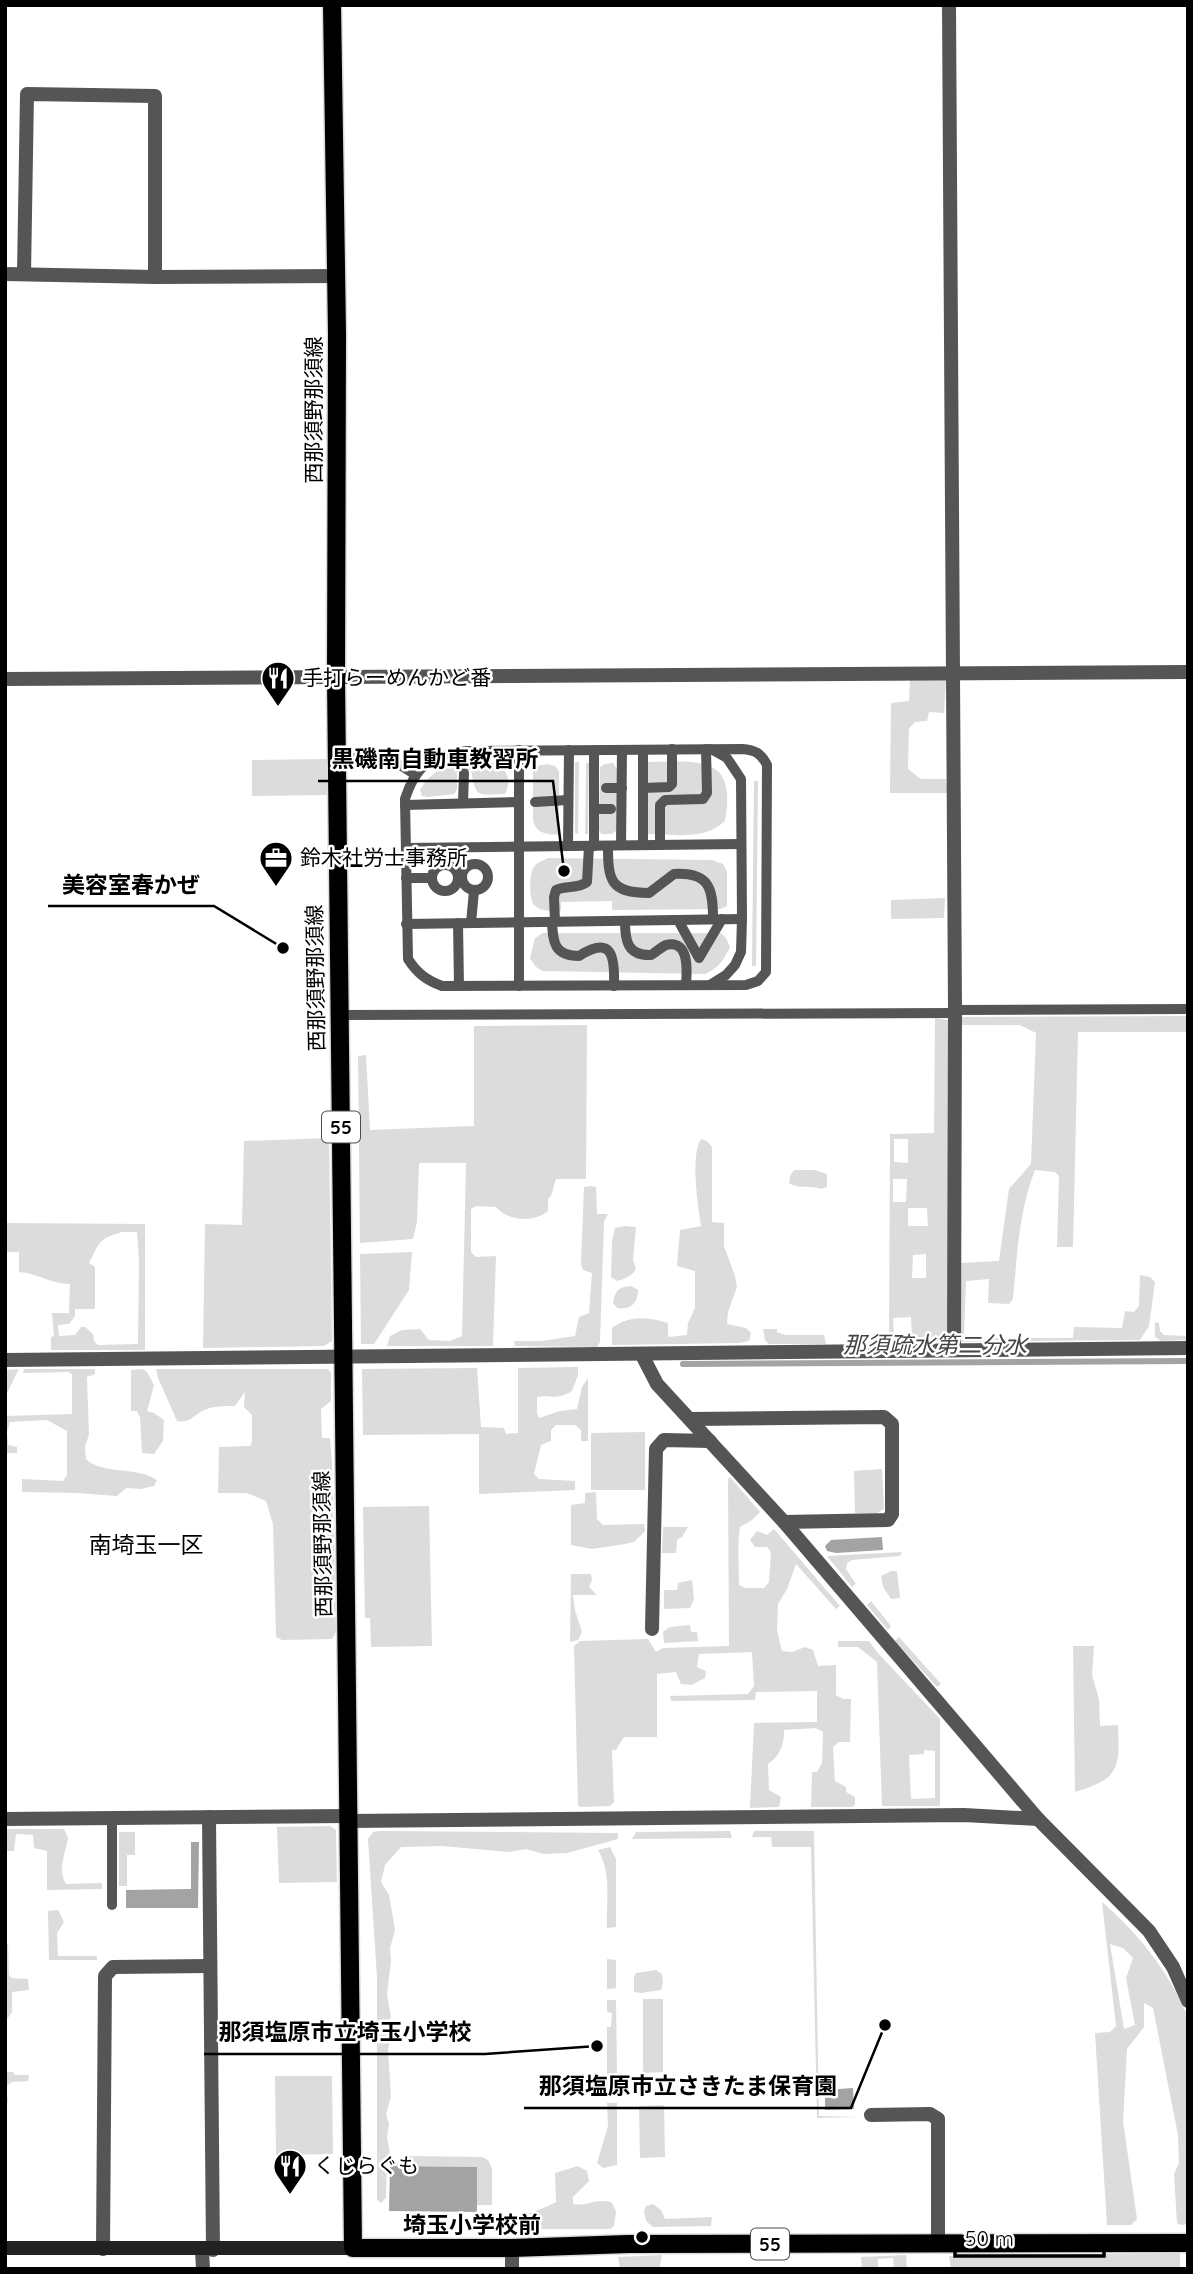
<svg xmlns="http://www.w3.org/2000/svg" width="1193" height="2274" font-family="Quicksand,'Noto Sans JP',sans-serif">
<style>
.green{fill:#dcdcdc;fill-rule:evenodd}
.water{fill:#a3a3a3}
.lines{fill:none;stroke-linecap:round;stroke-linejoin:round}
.stream{stroke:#a3a3a3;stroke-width:6}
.primary-casing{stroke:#dbdbdb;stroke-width:21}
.lane{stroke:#555;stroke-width:10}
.street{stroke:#555;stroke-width:14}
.secondary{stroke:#222;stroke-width:14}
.primary{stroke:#000;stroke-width:18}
.labels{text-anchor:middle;stroke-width:5;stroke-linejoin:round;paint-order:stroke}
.shield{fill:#fff;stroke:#4c4c4c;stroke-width:2}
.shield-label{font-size:19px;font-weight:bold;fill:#000}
.street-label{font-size:21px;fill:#000;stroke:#fff}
.poi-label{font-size:21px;fill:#000;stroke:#fff;text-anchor:start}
.water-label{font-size:23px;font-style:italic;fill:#444;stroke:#fff}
.neighbourhood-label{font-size:23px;fill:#000;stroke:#fff}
.leader{fill:none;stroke:#000;stroke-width:2.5}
.callout-dot{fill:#000;stroke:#fff;stroke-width:2.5}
.callout-label{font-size:23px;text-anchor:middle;font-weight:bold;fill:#000;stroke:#fff;stroke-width:5;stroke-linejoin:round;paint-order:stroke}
</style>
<rect width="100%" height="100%" fill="#fff"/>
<!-- green -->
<g class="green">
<path d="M946,679L944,713L929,712L927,721L915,722L909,728L908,769L921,779H946L948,793H890L891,703L909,701L910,680Z"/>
<path d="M327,759L328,795L252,796V760Z"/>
<path d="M575,762H579L578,834L575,833Z"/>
<path d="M648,762C698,762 737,753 725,821C703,841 676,834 647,834Z"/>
<path d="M494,763C508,770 512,780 505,794C477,795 476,798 471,770L457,771V789L454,794L428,797L422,796L420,790C439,759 462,764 494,763Z"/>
<path d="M586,763H589L588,834H585Z"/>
<path d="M613,763L617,769V830L612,834H601L599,830L600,767L605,764Z"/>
<path d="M547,764L555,766L559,771V835C547,834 537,834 533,821V772L537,766Z"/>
<path d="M754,781H758L756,966H752Z"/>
<path d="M548,858L712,860L723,864L727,872V906L721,909L612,910V901L561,902V911C552,911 541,912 534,905C529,899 529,874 534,867C537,862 543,861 548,858Z"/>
<path d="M945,898L944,918L891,919V900Z"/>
<path d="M543,933H721L726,938L730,947C724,960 718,968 705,974L542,971L535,966L530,958L535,938Z"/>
<path d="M1188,1016V1032H1078L1073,1247H1057L1059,1176L1055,1172L1035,1170C1019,1210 1017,1256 1013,1299L1009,1304L988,1303L989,1279L966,1281L964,1338L967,1340L1016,1337V1341L963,1342L961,1340L960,1263L999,1261L1009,1189L1031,1164L1036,1033L1020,1025H962L961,1017Z"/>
<path d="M935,1018L948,1020V1334L943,1342L889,1341L890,1134L934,1133ZM894,1139H908V1163L894,1162ZM893,1179H907L906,1202H893ZM908,1208H927L928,1226H908ZM926,1254V1278H912L913,1255ZM911,1317L912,1335L894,1336L893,1318Z"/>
<path d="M587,1025L586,1179H556L551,1196L548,1199V1211C534,1223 507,1221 496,1207L476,1206L471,1209V1252L476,1257L496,1256L493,1346H387L390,1336L402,1330L420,1329L429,1340L450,1341L462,1336L466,1163H419L417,1222L413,1239L360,1243L358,1056L366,1055L370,1130L474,1126V1026Z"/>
<path d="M329,1138L332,1341L324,1346L203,1348L205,1224L242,1225L244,1141Z"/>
<path d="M701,1139L707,1141L712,1147V1222L724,1223V1246L735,1276L737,1287L728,1312L727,1324L746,1328L751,1333L749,1341L739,1343L612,1345V1328C630,1315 647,1317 668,1323V1337L687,1335L688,1323L695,1308V1271L677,1266L680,1230L701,1226C698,1206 690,1156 701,1139Z"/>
<path d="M794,1170H815L827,1174V1187L821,1189C811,1185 797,1189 789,1183L790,1176Z"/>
<path d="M591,1186L596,1187L597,1214H608L604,1222L600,1342L597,1347L515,1346L514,1341H542L575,1336L579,1317L589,1313L592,1273L583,1270L581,1264L584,1187Z"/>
<path d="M5,1223L145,1224V1350H51V1337L54,1336L52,1313H69L70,1284C51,1284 37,1273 19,1272V1252H5ZM122,1232H137L139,1261L138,1344L98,1345L94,1341L93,1334L85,1327H81L75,1335L59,1336L58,1325L69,1324L75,1316V1309H95V1267L89,1263C100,1242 98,1239 122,1232Z"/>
<path d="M625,1226L636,1227L633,1260L636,1268C633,1276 625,1279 617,1281L611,1277L612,1241L615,1228Z"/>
<path d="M412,1252L409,1290L374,1344H361L360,1254Z"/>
<path d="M1140,1275L1150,1277L1155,1282L1149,1326L1140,1340L1028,1341L1027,1338H1073L1074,1327L1122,1328L1125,1311L1134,1312L1139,1306Z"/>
<path d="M631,1286L638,1290C638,1304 630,1310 617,1308L613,1303C615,1290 619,1287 631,1286Z"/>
<path d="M1155,1322L1159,1323L1160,1331L1164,1335L1188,1336V1340L1161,1341L1155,1337Z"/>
<path d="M763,1329H777V1332L785,1335H824L826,1344H769L765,1340Z"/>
<path d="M578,1367V1375L572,1391C556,1401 551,1394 537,1397V1413L539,1418L560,1411L577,1409L582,1387L588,1378V1441H581V1430L575,1425H556L551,1430V1441L541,1445L534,1474L539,1479L575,1481V1490L479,1494V1434L363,1435L362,1369L477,1368L481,1427L504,1428L506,1434L518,1433V1368Z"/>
<path d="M19,1369L5,1397V1370Z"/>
<path d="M24,1369H95V1374L87,1377L89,1435L85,1446L86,1459C102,1475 137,1466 157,1480L154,1486L141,1489L126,1488L117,1496L77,1493L22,1492V1479L63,1481L67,1475V1431L47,1420L10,1422L7,1432L8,1445L17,1447V1453H5V1416L72,1414V1374L68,1372L23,1373Z"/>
<path d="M143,1369L147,1372L154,1385L147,1411L154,1413L164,1420L163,1441L154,1454L142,1453L140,1417L137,1411H131V1370Z"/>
<path d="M156,1369H328L331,1373V1401L321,1409L322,1438H330L332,1464L336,1632L332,1639L282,1640L276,1637L273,1524L266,1501L247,1493H218L219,1447L250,1446L252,1441V1415L244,1407L245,1392L235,1406C226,1406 215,1406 207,1409C194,1413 192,1424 177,1421L158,1378Z"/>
<path d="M645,1432V1490H591V1433Z"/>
<path d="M882,1469L884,1509L877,1513H855L854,1471Z"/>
<path d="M730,1477L760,1512L752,1520L740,1527C737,1544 739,1566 739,1585L745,1588H764L769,1582L771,1552L767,1547H755L750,1540L757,1531L767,1535L774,1529L840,1606L836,1609L796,1564L787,1589L778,1604L777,1630L782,1651L792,1652L805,1647L813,1650L818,1666L836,1665V1695L843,1699H851L850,1742H839L833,1747L835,1781L846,1787V1792L855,1797V1805L852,1807H811L812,1772H817L822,1763L823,1732L816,1728L784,1730C785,1744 779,1757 768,1764L769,1790L781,1797L779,1807L750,1808L754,1723L817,1722V1691L756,1692L755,1700L671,1701L670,1696L748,1694L754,1686L752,1652L699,1654L697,1667L706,1671L705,1678L692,1685L681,1684L676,1672L657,1674V1737H624L616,1750H612L614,1802L610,1806L581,1807L578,1806L574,1646L580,1641L648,1639L656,1652L663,1648L729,1646L728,1479Z"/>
<path d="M596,1492L597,1519L603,1525L644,1524L645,1531L634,1542L625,1544L592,1549L571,1545V1505L585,1503V1493Z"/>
<path d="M429,1506L432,1646L371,1647L370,1618H365L363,1507Z"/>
<path d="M663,1527H688L682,1537L677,1540L676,1553H662Z"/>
<path d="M902,1552L900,1556L852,1560L847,1563L846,1569L856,1584L852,1587L827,1556Z"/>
<path d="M891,1571H897L900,1598L891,1599L883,1587L881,1576Z"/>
<path d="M571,1574H591L592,1580L589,1587L597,1595H573L575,1610L582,1632L578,1640L570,1642Z"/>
<path d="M692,1580L694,1599L690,1608L664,1609V1590H677L678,1583Z"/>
<path d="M871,1601L891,1626L888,1630L867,1605Z"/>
<path d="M690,1625L691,1632H697L698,1641L664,1643L663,1632L670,1627Z"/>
<path d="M899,1637L941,1684L937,1687L895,1641Z"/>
<path d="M838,1641H869L877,1652L940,1719V1806H882L877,1662L858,1647H838ZM924,1750L935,1751V1798L911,1799L909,1755L924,1754Z"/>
<path d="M1094,1646L1092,1675L1099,1699L1100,1726L1118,1725C1120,1769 1119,1779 1075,1792L1073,1646Z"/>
<path d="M330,1826L336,1830L337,1882L279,1883L277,1827Z"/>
<path d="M5,1829H64L68,1838C66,1852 57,1869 66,1884L102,1883V1889L47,1890V1851L34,1848L33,1835L16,1834L14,1851H5Z"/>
<path d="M379,1831L618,1833V1839L567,1853L544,1854L526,1849L509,1852L442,1846L401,1847L385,1865L381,1882L389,1895L395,1930L390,1948L391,1961L387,1994L391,2017L386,2027L391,2039L388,2049L391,2097L386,2114L389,2124L387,2137L390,2154L387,2165L386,2198L381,2203L377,2200V1978L368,1839L373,1832Z"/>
<path d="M730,1831L732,1838L632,1839L636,1832Z"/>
<path d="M754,1831H814L819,2116L860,2117L817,2118L811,1847H772L771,1837H752Z"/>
<path d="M119,1832H135V1855H127V1886H119Z"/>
<path d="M610,1847L616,1859V1927L607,1928C606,1903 612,1872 598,1850Z"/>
<path d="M1102,1902C1140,1935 1168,1971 1188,2017V2224L1181,2225L1177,2223L1174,2174L1179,2163L1178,2135L1153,2008L1144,2003V2027L1127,2049L1123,2121L1137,2219L1131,2225H1107L1095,2033L1110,2032L1116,2026ZM1110,1944L1123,1948L1133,1958L1126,1978L1135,2025L1124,2029Z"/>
<path d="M58,1910L64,1922L57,1933L58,1956H97V1960H49L48,1911Z"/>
<path d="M5,1944H8L9,1975L11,1978L28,1979L29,1990L12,1992V2012L5,2022Z"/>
<path d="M607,1959L616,1960V1988L607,1989Z"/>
<path d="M656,1970L662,1974L663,1982L661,1990L641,1993L634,1992V1977L636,1973Z"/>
<path d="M643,1999H663V2072L643,2073Z"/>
<path d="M607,2000H616L617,2075H607V2027H611L612,2013L607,2012Z"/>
<path d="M5,2072H13L15,2075H29L28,2081L12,2082L6,2086L8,2103H5Z"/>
<path d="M275,2076H332L333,2154L276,2155Z"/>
<path d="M607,2103H617V2165L603,2168L597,2163L608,2126Z"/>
<path d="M664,2105L665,2157L640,2158L639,2106Z"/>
<path d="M410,2156L482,2157L488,2160L492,2168V2205H476L477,2167L390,2166Z"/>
<path d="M578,2166L587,2171L589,2181L573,2197V2204C587,2207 598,2197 612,2203L616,2212L614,2226L610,2229H537L503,2225L501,2221C509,2218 518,2220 524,2216C534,2211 545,2208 556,2202L555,2173Z"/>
<path d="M653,2204L661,2210L665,2219L712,2217L711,2226L653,2227L646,2221L644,2211L646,2206Z"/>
<path d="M1180,2253V2269H951L949,2256Z"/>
<path d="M662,2255L659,2269H620L618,2257Z"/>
<path d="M906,2255L907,2269H894L893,2258L878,2259V2269H862L861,2257Z"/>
<path d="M5,2267H129L5,2269Z"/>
</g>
<!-- water -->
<g class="water">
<path d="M882,1537L883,1550L836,1553L827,1551L825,1546L831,1540Z"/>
<path d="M191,1842H199L198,1908H126V1890L191,1889Z"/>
<path d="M853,2088L854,2109L825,2110V2090Z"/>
<path d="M390,2166L477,2167V2212L389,2211Z"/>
</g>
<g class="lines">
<!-- stream -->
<path class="stream" d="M683,1364L1188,1361"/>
<defs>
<path id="primary" d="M332,5L337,334L336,678L353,2248H512L628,2244L1188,2243"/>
</defs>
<!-- primary casing -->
<use href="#primary" class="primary-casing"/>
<!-- lane -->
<g class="lane">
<path d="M742,749C755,750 761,753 767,765L766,972L758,981L746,985L442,986C426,980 417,973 408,959L405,799C416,764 432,755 467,751Z"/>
<path d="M337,756L384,755L416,775"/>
<path d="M606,788H622"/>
<path d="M643,788L669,787L672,784V749"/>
<path d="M535,802L568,800"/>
<path d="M463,803L464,773"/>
<path d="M405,805L519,802"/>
<path d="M594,809H611"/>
<path d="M621,845L622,750"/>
<path d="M643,845V750"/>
<path d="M660,845V805L665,800L703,799L707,793L706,749"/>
<path d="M568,846L569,750"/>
<path d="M594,846V750"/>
<path d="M608,846C608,880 610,893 649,893L674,874C710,872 713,889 713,919"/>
<path d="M406,848L741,844"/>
<circle cx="475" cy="877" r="13"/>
<circle cx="445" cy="878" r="13"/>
<path d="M406,878H432"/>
<path d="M678,920L699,958L722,919"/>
<path d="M625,921C625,940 627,956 651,955C655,953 661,947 666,945C690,939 687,972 686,985"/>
<path d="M552,922C553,942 554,956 579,956C612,935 615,956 614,986"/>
<path d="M555,922L554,897L556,890C567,885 578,889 587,882L589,846"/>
<path d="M458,923L459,986"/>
<path d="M471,923L474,891"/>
<path d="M406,924L742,919"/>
<path d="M710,985L726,975L735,965L741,952L742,919L741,779L727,758L711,749"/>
<path d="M519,986V750"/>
<path d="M955,1010L1188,1009"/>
<path d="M340,1015L955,1013"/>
<path d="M112,1905V1818"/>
</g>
<!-- street -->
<g class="street">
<path d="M949,5L955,1010L954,1349"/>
<path d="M5,274L155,277L336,276"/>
<path d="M24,274L27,94L155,96V277"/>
<path d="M5,679L1188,672"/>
<path d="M642,1355L657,1384L784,1522L1038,1819L1149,1931L1173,1967L1188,2001"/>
<path d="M5,1360L1188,1348"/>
<path d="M692,1419L884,1417L892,1424V1514L888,1520L784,1522"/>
<path d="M652,1629L656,1449L664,1440L710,1441"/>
<path d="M209,1817L213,2250"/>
<path d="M5,1819L348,1816"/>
<path d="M348,1821L964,1815L1038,1819"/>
<path d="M871,2115L930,2114L938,2119V2244"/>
<path d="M512,2248V2269"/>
<path d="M103,2249L105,1976L113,1967L210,1966"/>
<path d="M202,2250L203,2269"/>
</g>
<!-- secondary -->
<path class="secondary" d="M5,2248H353"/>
<!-- primary -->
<use href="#primary" class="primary"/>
</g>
<!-- icons -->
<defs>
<symbol id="restaurant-pin" viewBox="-11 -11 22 30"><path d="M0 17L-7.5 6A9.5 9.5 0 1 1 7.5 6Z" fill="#000" stroke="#fff"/><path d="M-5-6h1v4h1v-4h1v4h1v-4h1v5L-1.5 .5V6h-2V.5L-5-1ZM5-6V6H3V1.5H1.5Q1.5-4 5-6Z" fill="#fff"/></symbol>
<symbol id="office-pin" viewBox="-11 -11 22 30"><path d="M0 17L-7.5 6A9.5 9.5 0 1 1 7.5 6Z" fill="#000" stroke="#fff"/><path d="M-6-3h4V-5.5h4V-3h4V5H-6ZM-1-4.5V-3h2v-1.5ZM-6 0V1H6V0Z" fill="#fff"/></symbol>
</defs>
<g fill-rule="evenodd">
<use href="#restaurant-pin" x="259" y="659" width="38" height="52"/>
<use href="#office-pin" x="257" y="839" width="38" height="52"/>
<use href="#restaurant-pin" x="271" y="2147" width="38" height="52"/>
</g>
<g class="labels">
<!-- shield labels -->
<g class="shield">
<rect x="322" y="1111.5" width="38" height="31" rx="5"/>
<rect x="751" y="2228.5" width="38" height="31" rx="5"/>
</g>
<g class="shield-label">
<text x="341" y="1134">55</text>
<text x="770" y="2251">55</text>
</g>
<!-- street labels -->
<g class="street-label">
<text transform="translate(314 410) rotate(-90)" y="7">西那須野那須線</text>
<text transform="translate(316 978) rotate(-91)" y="7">西那須野那須線</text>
<text transform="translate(323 1544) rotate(-91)" y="7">西那須野那須線</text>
</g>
<!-- poi labels -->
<g class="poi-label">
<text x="302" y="685">手打らーめんかど番</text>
<text x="300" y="865">鈴木社労士事務所</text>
<text x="314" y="2173">くじらぐも</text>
</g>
<!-- water labels -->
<g class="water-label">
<text x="935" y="1353">那須疏水第二分水</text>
</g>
<!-- neighbourhood labels -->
<g class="neighbourhood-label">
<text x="146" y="1553">南埼玉一区</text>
</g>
</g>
<!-- callouts -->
<path class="leader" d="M564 871L553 781H318M283 948L214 906H48M597 2046L485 2054H204M885 2025L851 2108H524M642 2237L555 2247H389"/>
<g class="callout-dot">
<circle cx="564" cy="871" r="7"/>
<circle cx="283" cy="948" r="7"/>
<circle cx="597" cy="2046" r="7"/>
<circle cx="885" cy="2025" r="7"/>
<circle cx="642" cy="2237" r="7"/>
</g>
<g class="callout-label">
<text x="435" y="767">黒磯南自動車教習所</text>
<text x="131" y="893">美容室春かぜ</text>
<text x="345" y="2040">那須塩原市立埼玉小学校</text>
<text x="688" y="2094">那須塩原市立さきたま保育園</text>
<text x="472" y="2233">埼玉小学校前</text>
</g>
<!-- border -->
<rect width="1193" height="2274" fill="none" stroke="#000000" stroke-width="14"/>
<!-- scale -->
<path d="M955 2246v10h149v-10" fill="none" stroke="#000000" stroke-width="3.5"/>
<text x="965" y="2246" font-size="21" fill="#000000" stroke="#ffffff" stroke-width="5" paint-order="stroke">50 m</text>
</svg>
